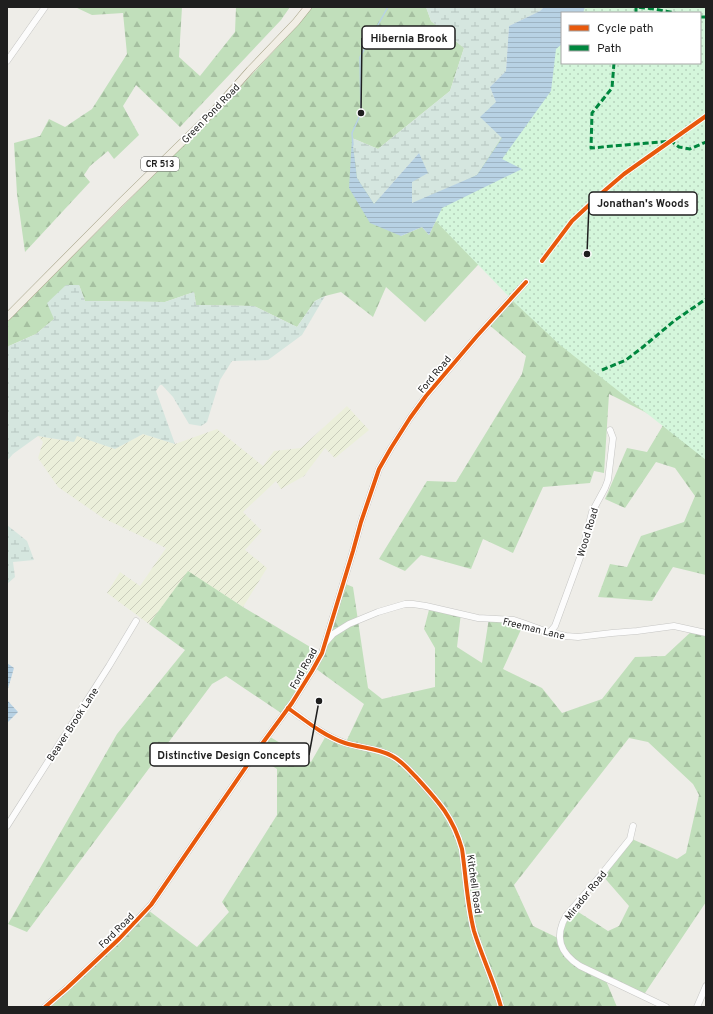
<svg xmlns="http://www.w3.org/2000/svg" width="713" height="1014" font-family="Overpass,sans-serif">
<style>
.farmland{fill:url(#farmland-furrows)}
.forest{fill:url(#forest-firs);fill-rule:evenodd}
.wetland{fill:url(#wetland-marsh)}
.park{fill:url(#park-dots);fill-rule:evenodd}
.water{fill:url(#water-rules)}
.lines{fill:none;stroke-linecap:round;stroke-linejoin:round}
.stream{stroke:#b8d2e4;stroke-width:1.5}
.minor-casing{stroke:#c6c6c4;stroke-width:7}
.major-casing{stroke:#a4a084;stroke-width:8}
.minor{stroke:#fcfcfc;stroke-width:6}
.major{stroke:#f1eee5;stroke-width:7}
.quiet{stroke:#00873e;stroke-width:3;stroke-dasharray:6 3;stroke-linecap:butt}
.cycleway-casing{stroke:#fff;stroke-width:6}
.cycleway{stroke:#e8590c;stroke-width:4}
.labels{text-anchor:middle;stroke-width:3.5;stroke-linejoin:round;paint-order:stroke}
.shield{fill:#fff;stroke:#626262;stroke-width:1}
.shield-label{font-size:9px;font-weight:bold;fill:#1f1f1f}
.street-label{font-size:10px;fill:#1f1f1f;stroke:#fff}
.leader{fill:none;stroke:#1f1f1f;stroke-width:1.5}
.callout-dot{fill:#1f1f1f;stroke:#fff;stroke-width:1.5}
.callout{fill:#fff;stroke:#1f1f1f;stroke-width:1.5}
.callout-label{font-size:11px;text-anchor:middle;font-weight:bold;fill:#1f1f1f}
</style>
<defs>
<pattern id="farmland-furrows" width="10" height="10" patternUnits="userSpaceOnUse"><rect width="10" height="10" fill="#ebefda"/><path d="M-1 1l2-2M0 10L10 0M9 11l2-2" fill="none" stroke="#c9ccbb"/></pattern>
<pattern id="forest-firs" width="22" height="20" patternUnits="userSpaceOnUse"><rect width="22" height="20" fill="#c1dfbb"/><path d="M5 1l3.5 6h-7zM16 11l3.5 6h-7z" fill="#a5bfa0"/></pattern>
<pattern id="wetland-marsh" width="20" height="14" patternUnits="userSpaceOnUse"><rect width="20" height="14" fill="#d5e6df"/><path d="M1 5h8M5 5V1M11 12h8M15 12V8" fill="none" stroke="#b6c5bf"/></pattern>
<pattern id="park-dots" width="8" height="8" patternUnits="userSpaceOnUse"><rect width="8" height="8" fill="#d4f6db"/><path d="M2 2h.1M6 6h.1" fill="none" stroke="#b6d2bc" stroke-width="1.8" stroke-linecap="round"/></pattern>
<pattern id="water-rules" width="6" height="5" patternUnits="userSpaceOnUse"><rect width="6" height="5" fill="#b8d2e4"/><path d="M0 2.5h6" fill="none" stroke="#9eb4c3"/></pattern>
</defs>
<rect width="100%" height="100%" fill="#eeede8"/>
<!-- farmland -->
<path class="farmland" d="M347,406L369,430L335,458L325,448L304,476L281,489L276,481L243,512L262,531L245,550L267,568L243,607L188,572L149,624L107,593L120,572L140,586L166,548L103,518L58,487L38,458L43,442L38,436L73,442L77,435L115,449L143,434L175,444L217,429L263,466L274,451L301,448Z"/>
<!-- forest -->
<g class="forest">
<path d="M75,7H182L179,57L200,76L235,32L236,7H283L285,8L290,7L281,20L180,127L136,85L123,106L139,135L114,159L108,151L90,166L84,175L90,182L25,252L17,194L14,143L40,136L49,119L65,127L92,109L127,54L123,13L92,15Z"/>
<path d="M311,7H426L431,21L464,48L450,91L378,149L352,138L401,236L422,227L429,235L442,208L562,63H700V13L706,7V575L673,567L652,601L598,597L610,564L627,567L641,536L684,522L695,496L675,468L656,462L625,508L605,499L627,448L647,452L665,422L609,394L604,473L594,471L590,483L543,487L513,553L483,539L471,569L421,555L405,571L379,559L427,481L456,482L522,374L526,356L488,324L521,290L490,252L425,322L386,287L373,317L341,292L325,296L315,301L297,327L254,306L196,305L194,292L165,302L85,301L79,285L54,319L36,334L9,346L7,348V322L215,114L300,23Z"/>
<path d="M188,571L243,607L322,654L343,583L353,587L368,688L382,699L435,687V648L424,629L430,606L461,613L457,647L482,663L489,618L524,623L503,669L542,688L562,713L602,699L635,657L665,656L693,630L706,632V902L643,996L604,976L617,1007H49L148,910L197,947L229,912L222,902L277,815V769L255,755L267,735L311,762L327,734L346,742L364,704L315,668L284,715L226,676L212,684L27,932L8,924L117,734L185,650L149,624ZM629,738L648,742L693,784L699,795L686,853L677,859L632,839L602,875L629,906L619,926L608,931L572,908L560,939L533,926L514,885Z"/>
</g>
<!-- wetland -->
<g class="wetland">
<path d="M426,7H544L540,11L509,26L506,71L490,87L496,102L502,137L477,175L412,204V182L419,153L374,204L357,178L352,138L378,149L450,91L464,48L431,21Z"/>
<path d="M66,285H79L85,301L165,302L194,292L196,305L254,306L297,327L315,301L325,296L302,335L268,360L232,361L220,380L207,422L201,426L189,424L173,397L162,385H160L156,391L175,444L143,434L115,449L77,436L74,442L38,436L13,454L7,461V348L9,346L36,334L54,319L47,303Z"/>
<path d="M7,525L27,541L34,560L13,562L15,577L7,584Z"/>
</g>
<!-- park -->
<path class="park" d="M556,7H706V460L560,345L516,304L429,214L475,181L507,142L485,114L488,109L500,107ZM562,13H700V63H562Z"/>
<!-- water -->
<g class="water">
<path d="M544,7H585L583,13H562V44L556,49L551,91L502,159L522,169L442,208L429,235L422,227L401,236L370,223L349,188L352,138L357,178L374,204L419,153L428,173L412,182V203L477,175L502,138L480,117L496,102L490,87L506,71L509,26L540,11Z"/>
<path d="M7,663L14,668L7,692Z"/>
<path d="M7,700L18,712L7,723Z"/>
</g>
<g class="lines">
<!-- stream -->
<path class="stream" d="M353,145L352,133L361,113L360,57L388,7"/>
<defs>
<g id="minor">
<path d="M7,61L45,7"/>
<path d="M550,632L555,626L582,552L592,512L605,488L608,480L613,438L610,430"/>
<path d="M326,642L333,634L349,624L378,612L405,604H413L426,606L478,618L514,620L523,623L545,631L566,636L578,637L612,633L637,631L674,626L706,633"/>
<path d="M288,708C306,721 324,736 345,743C360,748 378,748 392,756C402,761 409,770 417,778C438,801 453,817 462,849C466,876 467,904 474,931C482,957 494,981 501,1007"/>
<path d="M7,826L109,666L136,621"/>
<path d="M633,826L630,839L601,875L566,916C554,937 560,953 580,966L666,1007"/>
<path d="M45,1007L67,988L119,939L151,905L259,748L292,703L312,671L322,653L353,551L361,522L379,469L391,448L410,418L426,396L477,336L526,282"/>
<path d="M697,1007L706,986"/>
</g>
<path id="major" d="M7,317L120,203L211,114L250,70L296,22L308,7"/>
</defs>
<!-- minor casing -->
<use href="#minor" class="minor-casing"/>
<!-- major casing -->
<use href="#major" class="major-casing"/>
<!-- minor -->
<use href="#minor" class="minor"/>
<!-- major -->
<use href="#major" class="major"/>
<!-- quiet -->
<g class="quiet">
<path d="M636,13V7L654,9L675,13"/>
<path d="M700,17H706"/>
<path d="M614,63L612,88L592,113L591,148L671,141L679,147L690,149L706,142"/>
<path d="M602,370L626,360L643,347L674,321L706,299"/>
</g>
<defs>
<g id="cycleway">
<path d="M542,261L572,221L603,192L624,174L706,116"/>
<path d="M288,708C306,721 324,736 345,743C360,748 378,748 392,756C402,761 409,770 417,778C438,801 453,817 462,849C466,876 467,904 474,931C482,957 494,981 501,1007"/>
<path d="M45,1007L67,988L119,939L151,905L259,748L292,703L312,671L322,653L353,551L361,522L379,469L391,448L410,418L426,396L477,336L526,282"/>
</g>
</defs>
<!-- cycleway casing -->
<use href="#cycleway" class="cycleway-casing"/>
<!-- cycleway -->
<use href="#cycleway" class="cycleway"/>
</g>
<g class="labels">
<!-- shield labels -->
<rect class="shield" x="141" y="157" width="38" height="14" rx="3"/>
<g class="shield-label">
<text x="160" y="167">CR 513</text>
</g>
<!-- street labels -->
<g class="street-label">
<text transform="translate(210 113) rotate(-46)" y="4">Green Pond Road</text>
<text transform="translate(434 374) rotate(-50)" y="4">Ford Road</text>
<text transform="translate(587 532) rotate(-73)" y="4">Wood Road</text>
<text transform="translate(534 628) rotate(14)" y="4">Freeman Lane</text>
<text transform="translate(303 668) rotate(-61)" y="4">Ford Road</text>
<text transform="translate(72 724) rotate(-57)" y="4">Beaver Brook Lane</text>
<text transform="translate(475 884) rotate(82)" y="4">Kitchell Road</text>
<text transform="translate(585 895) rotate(-51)" y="4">Mirador Road</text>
<text transform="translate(116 930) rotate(-45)" y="4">Ford Road</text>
</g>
</g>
<!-- callouts -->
<path class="leader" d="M361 113L362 38M587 254L589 204M319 701L309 755"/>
<g class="callout-dot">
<circle cx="361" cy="113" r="4"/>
<circle cx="587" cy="254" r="4"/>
<circle cx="319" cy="701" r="4"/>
</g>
<g class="callout">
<rect x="362" y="26" width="93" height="23" rx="4"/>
<rect x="589" y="192" width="108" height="23" rx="4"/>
<rect x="150" y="743" width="159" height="23" rx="4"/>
</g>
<g class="callout-label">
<text x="409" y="42">Hibernia Brook</text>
<text x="643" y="207">Jonathan's Woods</text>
<text x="229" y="759">Distinctive Design Concepts</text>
</g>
<!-- border -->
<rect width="713" height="1014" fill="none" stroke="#1f1f1f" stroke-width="16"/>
<!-- legend -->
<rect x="561" y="12" width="140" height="52" fill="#ffffff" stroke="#a5a5a5"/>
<rect x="569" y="25" width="20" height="6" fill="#e8590c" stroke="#a5a5a5"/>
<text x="597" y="32" font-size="12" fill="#1f1f1f">Cycle path</text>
<rect x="569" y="45" width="20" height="6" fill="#00873e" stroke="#a5a5a5"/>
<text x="597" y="52" font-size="12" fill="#1f1f1f">Path</text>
</svg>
